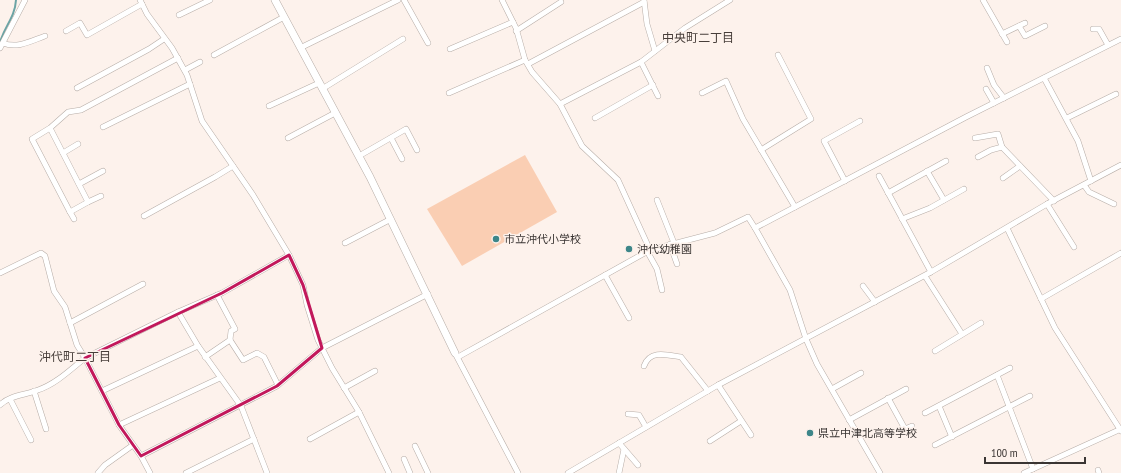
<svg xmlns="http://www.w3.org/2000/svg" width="1121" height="473" font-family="'PT Sans Narrow','Noto Sans JP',sans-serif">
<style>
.green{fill:#faceb3}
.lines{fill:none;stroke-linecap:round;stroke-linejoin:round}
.stream{stroke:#6ca4a5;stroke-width:2}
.minor-casing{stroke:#b7ada7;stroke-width:6}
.tertiary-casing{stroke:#b7ada7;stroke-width:8}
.minor{stroke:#fff;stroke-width:5}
.tertiary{stroke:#fff;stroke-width:7}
.marked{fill:none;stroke:#c2185b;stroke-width:3;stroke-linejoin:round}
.poi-dot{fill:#3d8689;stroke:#fdf2ec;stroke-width:1.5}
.labels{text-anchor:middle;stroke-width:3;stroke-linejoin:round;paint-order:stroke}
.poi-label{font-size:11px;fill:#3a3533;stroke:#fdf2ec;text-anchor:start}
.neighbourhood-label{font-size:12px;fill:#473e3a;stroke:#fdf2ec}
</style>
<rect width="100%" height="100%" fill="#fdf2ec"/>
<!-- green -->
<path class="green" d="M525,155L557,212L462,266L427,209Z"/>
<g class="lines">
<!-- stream -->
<path class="stream" d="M0,42C5,26 15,17 16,0"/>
<defs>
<g id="minor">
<path d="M140,0L147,14L172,48L187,75L202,121L253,195L289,255L303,285L307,305L318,340L332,368L359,412L389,473"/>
<path d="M404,0L428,43"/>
<path d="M502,0L516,28L525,60L532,72L560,104L582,146L618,180L650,250"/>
<path d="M644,0L647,24L655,51"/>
<path d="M983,0L1007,42"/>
<path d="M179,15L210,0"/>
<path d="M1019,26L1025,36L1045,26"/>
<path d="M1093,29H1099L1108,45"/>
<path d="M66,31L80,23L87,35L142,4"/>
<path d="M516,31L561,2"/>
<path d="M1002,34L1025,23"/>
<path d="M3,43C17,49 31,41 45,36"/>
<path d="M0,48L25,0"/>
<path d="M300,48L398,0"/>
<path d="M450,49L513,22"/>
<path d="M214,55L284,17"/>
<path d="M641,62L658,96"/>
<path d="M528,64L644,2"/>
<path d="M987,68L994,85L1004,98"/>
<path d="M185,70L200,62"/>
<path d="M1044,78L1078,141L1091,181"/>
<path d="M77,88L149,49L164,39"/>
<path d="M322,89L403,39"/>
<path d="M986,89L994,103"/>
<path d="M449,93L525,60"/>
<path d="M702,93L726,81L743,119L795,207"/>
<path d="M560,104L641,62L685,28L730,0"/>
<path d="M269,106L319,83"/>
<path d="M595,118L653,85"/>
<path d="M1067,118L1116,94"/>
<path d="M103,127L190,84"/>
<path d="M50,128L32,139L70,212L88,202L50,128L68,112L81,110L178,58"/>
<path d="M288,138L335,113"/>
<path d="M391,138L402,159"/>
<path d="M975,138L998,134L1002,147L1054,201"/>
<path d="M761,150L811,119L778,55"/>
<path d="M63,153L78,144"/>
<path d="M359,156L406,129L417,150"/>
<path d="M978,157L991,150L1002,147"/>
<path d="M927,171L944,200"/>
<path d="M879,176L931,272"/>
<path d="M1003,178L1020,166"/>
<path d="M845,181L824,141L860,121"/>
<path d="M79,184L103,171"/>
<path d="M1084,185L1089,192L1114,204"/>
<path d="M888,193L946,161"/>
<path d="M657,200L674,243"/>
<path d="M88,202L101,196"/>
<path d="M1047,204L1074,247"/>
<path d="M70,212L74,219"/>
<path d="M144,216L215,177L233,166"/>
<path d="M902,219L930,208L964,189"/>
<path d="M1007,228L1055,328L1121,431"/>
<path d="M345,243L391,219"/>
<path d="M670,244L677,264"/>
<path d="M647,251L657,269L662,290"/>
<path d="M0,273L41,253L45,256L54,291L65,307L77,345L85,358L178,312L222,293L289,255"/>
<path d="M605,275L629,318"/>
<path d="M925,276L962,334"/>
<path d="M863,286L875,302"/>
<path d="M217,295L235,329L231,331L230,340L243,360L257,353L264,357L278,385"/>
<path d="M1041,299L1121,253"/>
<path d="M178,312L198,346L241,406L267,473"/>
<path d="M70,323L143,284"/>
<path d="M935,351L981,323"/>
<path d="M456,355L518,473"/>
<path d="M205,357L230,340"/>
<path d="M458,357L650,250L715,233L748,217L755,228"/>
<path d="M644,366C650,349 668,355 681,357L708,391"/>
<path d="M997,375L1033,469"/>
<path d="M718,385L751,435"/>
<path d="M344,388L375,371"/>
<path d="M832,389L861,373"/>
<path d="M34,391L46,429"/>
<path d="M102,391L198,346"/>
<path d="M888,398L905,429L912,426"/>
<path d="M10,399L31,440"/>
<path d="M0,405C10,395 26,395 38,390C56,384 71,369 85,358L119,425L141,456L150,473"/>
<path d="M939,406L952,437"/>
<path d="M925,413L1010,368"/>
<path d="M628,414L639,415L646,427"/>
<path d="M849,420L906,389"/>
<path d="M119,425L220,378"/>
<path d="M310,439L359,412"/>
<path d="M710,441L741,421"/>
<path d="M619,443L638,465"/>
<path d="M935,445L1030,396"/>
<path d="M415,446L428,473"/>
<path d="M141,456L277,386L322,348L428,294"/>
<path d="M404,459L410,473"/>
<path d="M1098,470L1099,473"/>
<path d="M98,473L105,465L133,445"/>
<path d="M186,473L254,439"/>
<path d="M568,473L718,385L931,272L1047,204L1121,165"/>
<path d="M619,473L624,449"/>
<path d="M880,473L817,364L806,339L790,290L755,228L966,117L1121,39"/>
<path d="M1024,473L1121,429"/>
</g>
<path id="tertiary" d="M275,0L370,177L455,353"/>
</defs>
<!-- minor casing -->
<use href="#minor" class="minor-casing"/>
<!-- tertiary casing -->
<use href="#tertiary" class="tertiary-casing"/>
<!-- minor -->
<use href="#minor" class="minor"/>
<!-- tertiary -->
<use href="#tertiary" class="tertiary"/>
</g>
<!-- marked area -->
<path class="marked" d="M289,255L303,285L322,348L277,386L141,456L119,425L85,358L222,293Z"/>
<!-- markers -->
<g class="poi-dot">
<circle cx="496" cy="239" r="4"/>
<circle cx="629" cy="249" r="4"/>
<circle cx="810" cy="433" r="4"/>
</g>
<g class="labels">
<!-- poi labels -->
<g class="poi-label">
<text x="504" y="243">市立沖代小学校</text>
<text x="637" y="253">沖代幼稚園</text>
<text x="818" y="437">県立中津北高等学校</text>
</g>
<!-- neighbourhood labels -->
<g class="neighbourhood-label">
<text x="698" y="42">中央町二丁目</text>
<text x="75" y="361">沖代町二丁目</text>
</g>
</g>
<!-- scale -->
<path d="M985 457v6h100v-6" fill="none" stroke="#3a3533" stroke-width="2"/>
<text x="991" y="457" font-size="12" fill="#3a3533" stroke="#fdf2ec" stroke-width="3" paint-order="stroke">100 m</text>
</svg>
